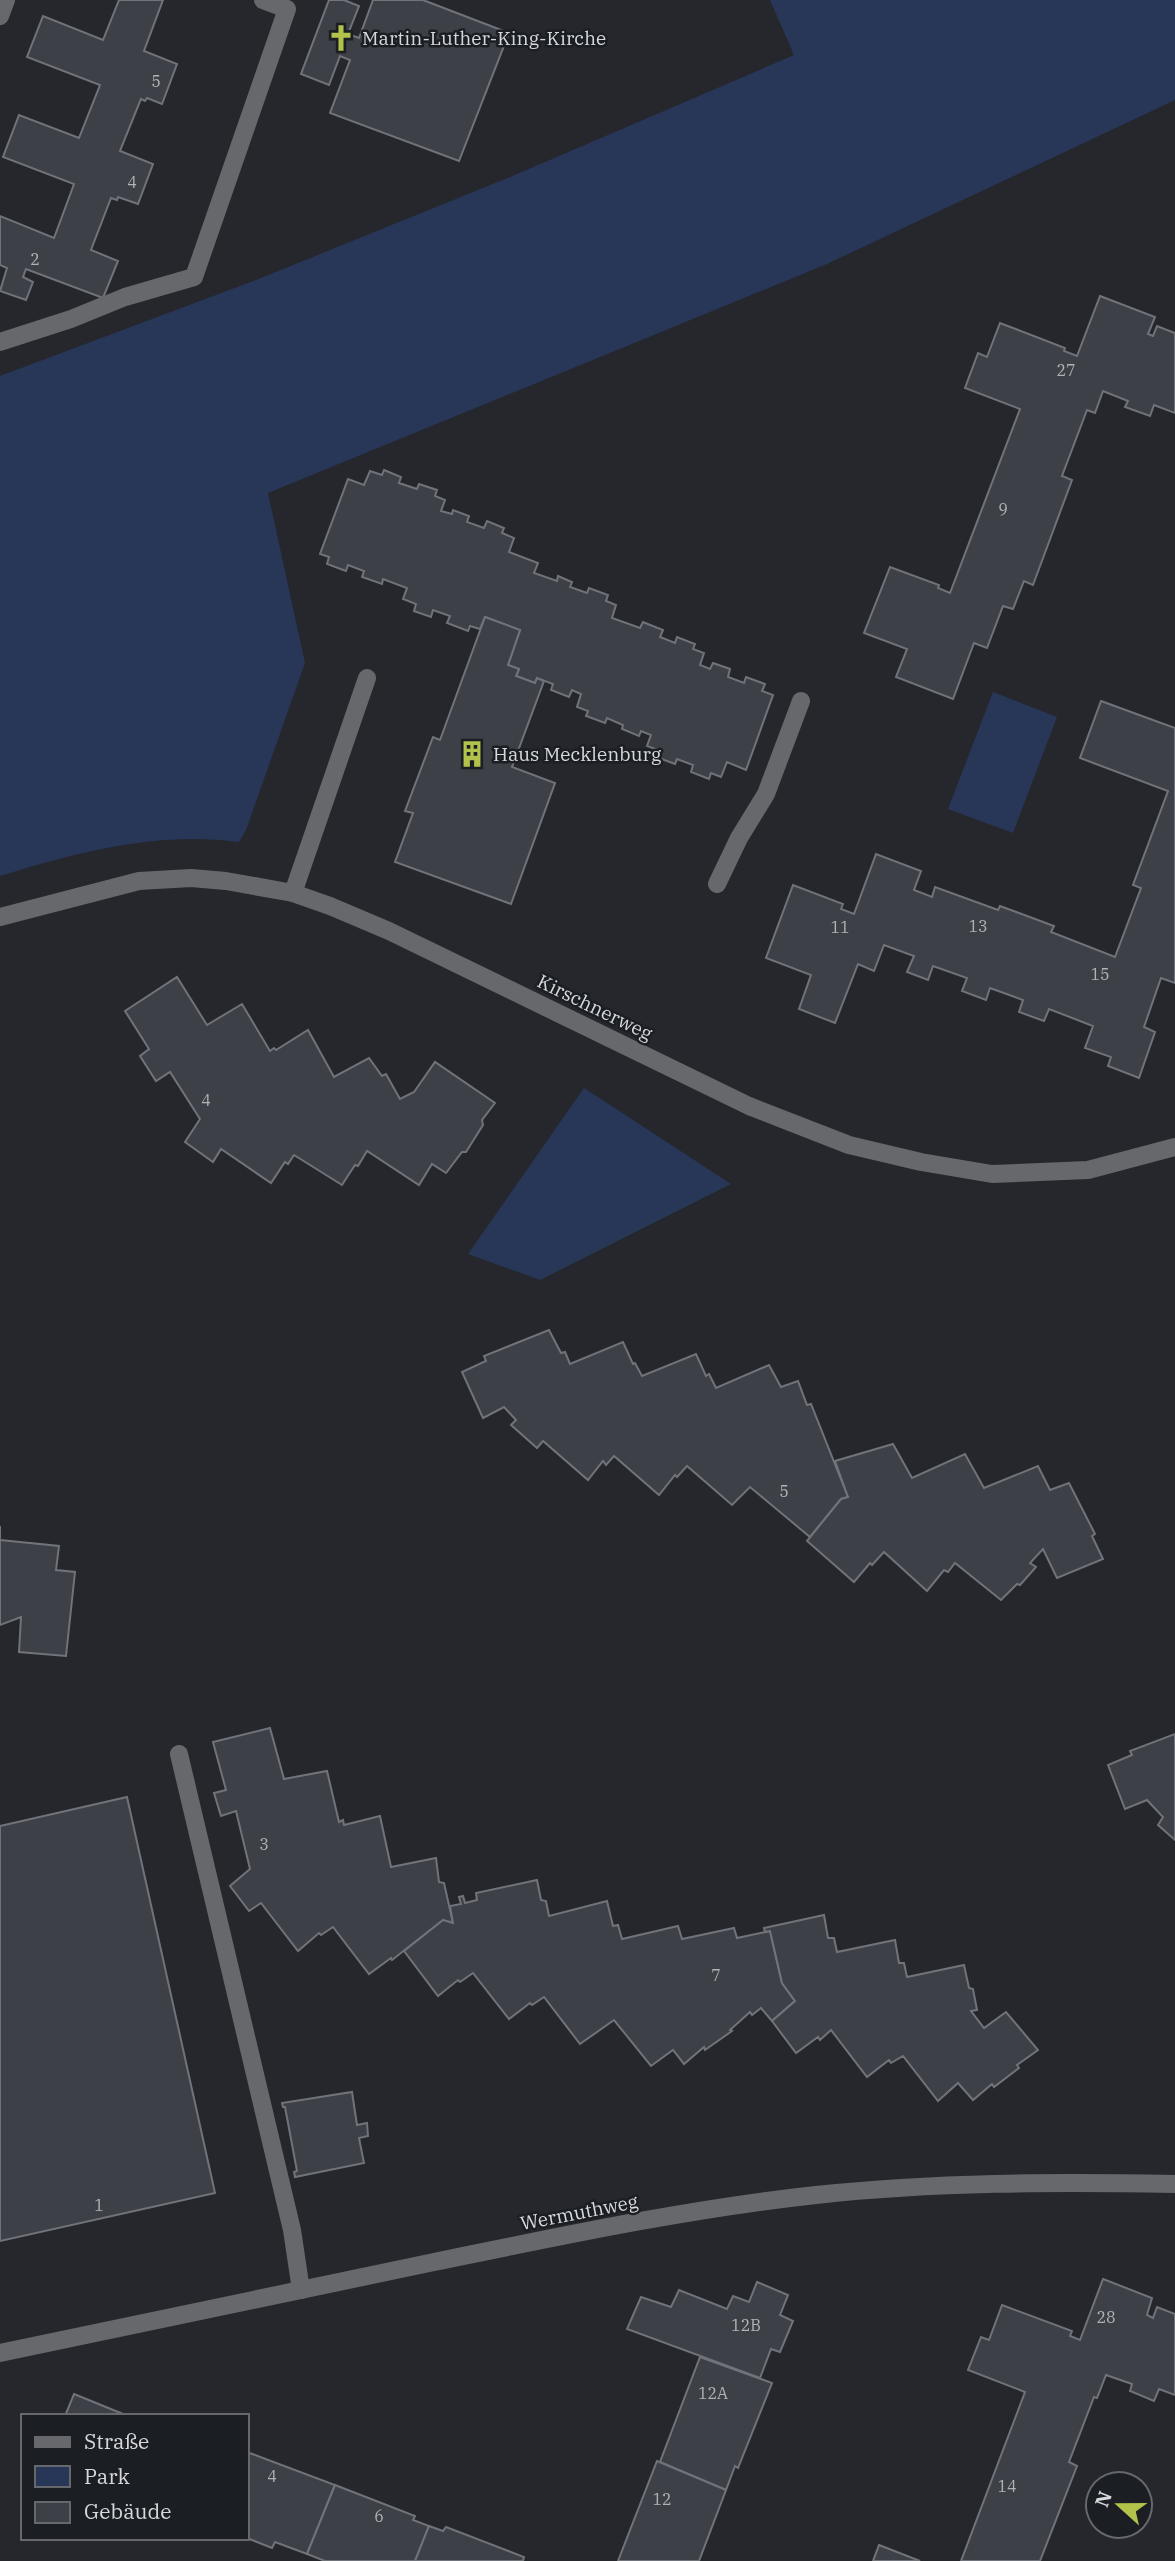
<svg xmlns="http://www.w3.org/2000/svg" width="1175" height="2561" font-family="'IBM Plex Serif',serif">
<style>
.green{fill:#283657}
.building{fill:#3d4046;stroke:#70737a;stroke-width:2}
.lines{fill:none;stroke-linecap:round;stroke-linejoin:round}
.minor{stroke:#67686c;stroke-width:18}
.labels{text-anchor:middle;stroke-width:5;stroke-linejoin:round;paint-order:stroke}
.number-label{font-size:16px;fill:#b0b2b6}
.poi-label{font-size:19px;fill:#d6d8dc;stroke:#1b1e23;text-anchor:start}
.street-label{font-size:19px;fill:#d6d8dc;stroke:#1b1e23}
</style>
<rect width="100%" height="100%" fill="#25272d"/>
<!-- green -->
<g class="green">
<path d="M770,0H1175V100L827,264L268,493L305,663L246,830L239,842C158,831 78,852 0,876V376L256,280L510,177L794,55Z"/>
<path d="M993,692L1057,717L1013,833L948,809Z"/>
<path d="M584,1088L731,1184L540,1280L468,1254Z"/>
</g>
<!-- building -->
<g class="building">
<path d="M119,0H163L144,51L177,64L162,104L147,98L145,101L141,99L120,151L153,164L138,204L118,197L117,200L111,198L91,250L118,261L103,298L26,269L23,277L33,282L26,300L0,291L7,268L0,265V216L54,238L74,184L3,157L19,115L79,138L100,85L27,57L43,16L103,40Z"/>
<path d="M329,0H344L359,6L348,34L359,38L373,0H423L509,33L459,161L330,113L350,60L340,56L329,85L301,74Z"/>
<path d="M1100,296L1155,317L1148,334L1153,336L1157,326L1175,333V413L1154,405L1150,416L1125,407L1128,401L1103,391L1095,413L1087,410L1062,476L1072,480L1033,585L1024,581L1013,609L1003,606L987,648L974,643L953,699L896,677L907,649L864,633L890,567L939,585L938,588L950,593L1020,409L965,388L978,353L987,357L1000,323L1065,348L1064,351L1077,356Z"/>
<path d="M384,470L401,477L399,483L417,489L419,484L437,490L435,496L445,500L441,511L452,514L453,510L469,516L467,522L484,528L487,521L504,528L502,533L514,538L509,552L538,563L534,573L557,581L558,576L572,582L570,587L587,593L589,588L608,595L606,601L616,605L612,618L640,628L643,622L663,630L660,637L675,643L677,637L695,644L693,649L704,653L700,665L710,669L713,663L730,669L728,677L744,683L746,677L765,684L762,691L773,695L746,770L727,762L721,777L711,773L709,779L691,772L693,765L677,759L675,764L656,757L658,750L647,746L651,735L641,731L639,736L622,729L623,725L607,718L605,723L586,716L588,711L577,707L581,694L572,690L569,697L551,690L553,684L537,678L535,683L516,676L519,669L508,665L520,630L485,617L480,629L470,626L468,631L447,623L450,616L433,610L431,617L414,611L416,604L403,599L407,588L383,579L382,584L362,577L364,571L348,565L346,571L327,564L329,557L320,554L348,479L364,485L370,471L382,475Z"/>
<path d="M485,617L520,630L508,665L519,669L516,676L535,683L537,678L544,681L512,767L555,783L511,904L395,862L413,813L405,811L433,737L440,740Z"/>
<path d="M1101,701L1175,728V983L1161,978L1144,1027L1155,1032L1139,1078L1108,1066L1111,1057L1085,1048L1093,1026L1049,1009L1044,1021L1019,1012L1023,1000L990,988L986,1000L962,991L967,978L933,966L928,980L907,972L914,956L884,945L874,971L858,964L835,1023L799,1009L811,975L766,958L793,885L843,904L841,909L854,914L876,854L921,871L914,890L932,897L935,887L998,910L1000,906L1054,926L1051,932L1115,957L1141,888L1133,885L1168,791L1080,758Z"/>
<path d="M177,977L207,1025L242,1004L270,1051L274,1048L276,1050L308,1030L334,1077L369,1058L382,1076L386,1074L400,1099L414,1092L435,1062L495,1103L482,1120L483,1125L466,1152H462L446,1173L432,1164L419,1185L367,1151L358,1166L355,1165L342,1185L294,1155L288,1164L285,1162L271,1183L221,1149L213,1162L185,1142L200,1119L170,1072L156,1081L140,1056L149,1049L125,1011Z"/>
<path d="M549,1330L561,1353L565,1352L570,1364L623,1342L633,1364L635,1363L642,1376L696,1354L706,1376L709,1374L716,1388L769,1365L781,1387L798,1381L807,1405L811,1404L848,1497L841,1499L810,1537L750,1487L732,1505L687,1466L677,1477L675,1475L659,1495L614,1456L606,1465L603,1461L588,1480L543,1441L537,1448L511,1425L516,1420L504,1407L483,1418L462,1372L486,1361L484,1356Z"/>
<path d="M893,1444L912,1478L965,1454L984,1488L1038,1466L1050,1490L1069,1483L1095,1534L1092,1536L1103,1559L1057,1578L1043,1549L1030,1563L1036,1567L1020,1585L1017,1584L1001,1600L955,1563L948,1572L944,1570L927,1591L884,1552L872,1565L870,1563L854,1582L807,1541L841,1499L848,1497L835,1461Z"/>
<path d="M0,1526V1540L59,1546L56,1570L75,1572L66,1656L19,1652L21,1617L0,1625Z"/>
<path d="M270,1728L284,1779L327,1771L339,1822L343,1820L344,1825L380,1816L391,1867L436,1858L439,1882L444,1883L453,1923L443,1920L392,1960L391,1958L369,1974L333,1927L321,1935L319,1933L298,1951L261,1903L249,1911L230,1886L250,1869L236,1811L221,1816L214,1793L226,1790L213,1742Z"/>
<path d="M1175,1734V1840L1158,1825L1163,1817L1147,1800L1125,1809L1108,1765L1132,1755L1130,1751Z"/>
<path d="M127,1797L215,2193L0,2241V1826Z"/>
<path d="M537,1880L541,1900L546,1901L549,1916L607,1901L613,1926L618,1925L622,1939L678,1926L682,1939L734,1928L737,1938L770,1931L782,1983L795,2001L772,2021L761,2008L752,2015L750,2012L730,2030L732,2031L705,2050L704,2047L684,2064L673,2050L651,2066L614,2020L580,2044L544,1997L532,2005L530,2003L509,2019L473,1973L460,1982L458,1980L438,1996L404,1951L443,1920L453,1923L450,1906L461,1904L459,1897L463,1896L465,1903L477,1900L476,1893Z"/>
<path d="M824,1915L828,1938H834L837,1952L895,1940L899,1963H904L907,1977L964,1965L969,1988L973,1989L977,2010L971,2011L984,2028L1006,2012L1038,2050L1017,2065L1019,2068L994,2087L992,2084L973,2100L958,2083L938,2101L903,2056L891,2063L889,2060L867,2077L831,2030L820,2040L818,2037L796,2053L772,2021L795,2001L782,1983L770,1931L765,1932L764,1928Z"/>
<path d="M352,2092L357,2125L367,2123L368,2136L359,2138L364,2163L295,2177L294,2172L297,2171L285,2107H283L282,2103Z"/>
<path d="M1103,2279L1152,2298L1147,2315L1153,2318L1157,2307L1175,2314V2395L1159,2389L1154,2401L1130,2391L1132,2384L1106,2375L1097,2398L1094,2397L1069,2462L1077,2466L1040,2561H961L1025,2392L968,2370L981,2337L989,2340L1002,2305L1072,2331L1070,2336L1080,2340Z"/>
<path d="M757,2282L788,2295L780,2315L793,2321L780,2352L771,2349L760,2378L627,2329L641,2297L671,2307L679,2290L727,2309L733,2296L749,2302Z"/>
<path d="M700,2357L772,2383L738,2468L735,2466L726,2490L660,2462Z"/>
<path d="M74,2394L128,2416H65Z"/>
<path d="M247,2452L335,2485L307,2554L275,2542L272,2548L247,2538Z"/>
<path d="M657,2461L726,2490L699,2561H618Z"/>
<path d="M335,2485L415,2516L413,2520L429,2526L415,2561H325L307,2554Z"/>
<path d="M429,2526L443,2531L446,2527L524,2557L523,2561H415Z"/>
<path d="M879,2545L920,2561H873Z"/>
</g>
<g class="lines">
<!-- minor -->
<g class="minor">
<path d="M0,16L6,0"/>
<path d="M0,342L71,319L125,297L194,277L287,9L263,0"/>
<path d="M717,884L739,838L766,794L801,701"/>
<path d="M293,893L367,678"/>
<path d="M0,917L139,881L191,878L226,881L293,893L330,906L389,931L749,1106L849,1145L921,1162L992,1174L1088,1170L1175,1147"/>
<path d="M179,1754L292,2230L301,2290"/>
<path d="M0,2353C144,2322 289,2292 434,2262C561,2236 687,2209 816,2195C935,2182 1055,2182 1175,2184"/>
</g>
</g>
<!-- icons -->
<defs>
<symbol id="church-bare" viewBox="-9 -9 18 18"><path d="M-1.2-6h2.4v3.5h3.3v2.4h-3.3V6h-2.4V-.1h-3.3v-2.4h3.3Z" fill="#b3c24b" stroke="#1b1e23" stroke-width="2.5" paint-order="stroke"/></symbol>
<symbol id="building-bare" viewBox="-9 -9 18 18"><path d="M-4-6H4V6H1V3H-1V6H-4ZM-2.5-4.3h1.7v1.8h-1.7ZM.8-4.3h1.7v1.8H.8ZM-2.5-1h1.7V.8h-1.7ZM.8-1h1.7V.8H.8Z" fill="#b3c24b" stroke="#1b1e23" stroke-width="2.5" paint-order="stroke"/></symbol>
</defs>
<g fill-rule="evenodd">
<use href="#church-bare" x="322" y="19" width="38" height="38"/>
<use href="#building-bare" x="453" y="735" width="38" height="38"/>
</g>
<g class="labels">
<!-- number labels -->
<g class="number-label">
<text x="156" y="87">5</text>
<text x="132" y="188">4</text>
<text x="35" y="265">2</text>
<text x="1066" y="376">27</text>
<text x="1003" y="515">9</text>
<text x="978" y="932">13</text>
<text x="840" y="933">11</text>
<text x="1100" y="980">15</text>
<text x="206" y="1106">4</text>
<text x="784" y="1497">5</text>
<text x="264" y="1850">3</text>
<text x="716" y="1981">7</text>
<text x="99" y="2211">1</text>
<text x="1106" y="2323">28</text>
<text x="746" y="2331">12B</text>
<text x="713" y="2399">12A</text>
<text x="272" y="2482">4</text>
<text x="1007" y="2492">14</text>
<text x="662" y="2505">12</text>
<text x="379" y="2522">6</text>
</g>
<!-- poi labels -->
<g class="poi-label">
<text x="362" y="45">Martin-Luther-King-Kirche</text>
<text x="493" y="761">Haus Mecklenburg</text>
</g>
<!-- street labels -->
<g class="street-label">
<text transform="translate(595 1007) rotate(26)" y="7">Kirschnerweg</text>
<text transform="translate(579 2212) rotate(-11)" y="7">Wermuthweg</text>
</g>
</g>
<!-- legend -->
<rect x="21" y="2414" width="228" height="126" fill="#1b1e23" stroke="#66686d" stroke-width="2"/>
<rect x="35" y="2437" width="35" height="10" fill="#67686c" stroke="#66686d" stroke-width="2"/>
<text x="84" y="2449" font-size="21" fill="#d6d8dc">Straße</text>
<rect x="35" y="2466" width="35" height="21" fill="#283657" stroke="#66686d" stroke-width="2"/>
<text x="84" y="2484" font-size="21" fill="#d6d8dc">Park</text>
<rect x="35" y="2502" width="35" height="21" fill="#3d4046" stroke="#66686d" stroke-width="2"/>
<text x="84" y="2519" font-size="21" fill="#d6d8dc">Gebäude</text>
<!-- north arrow -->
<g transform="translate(1119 2505) rotate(291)"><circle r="33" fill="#1b1e23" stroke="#66686d" stroke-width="2"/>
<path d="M0-5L12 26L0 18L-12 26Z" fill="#b3c24b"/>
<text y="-10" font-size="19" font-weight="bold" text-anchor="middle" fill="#d6d8dc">N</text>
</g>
</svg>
